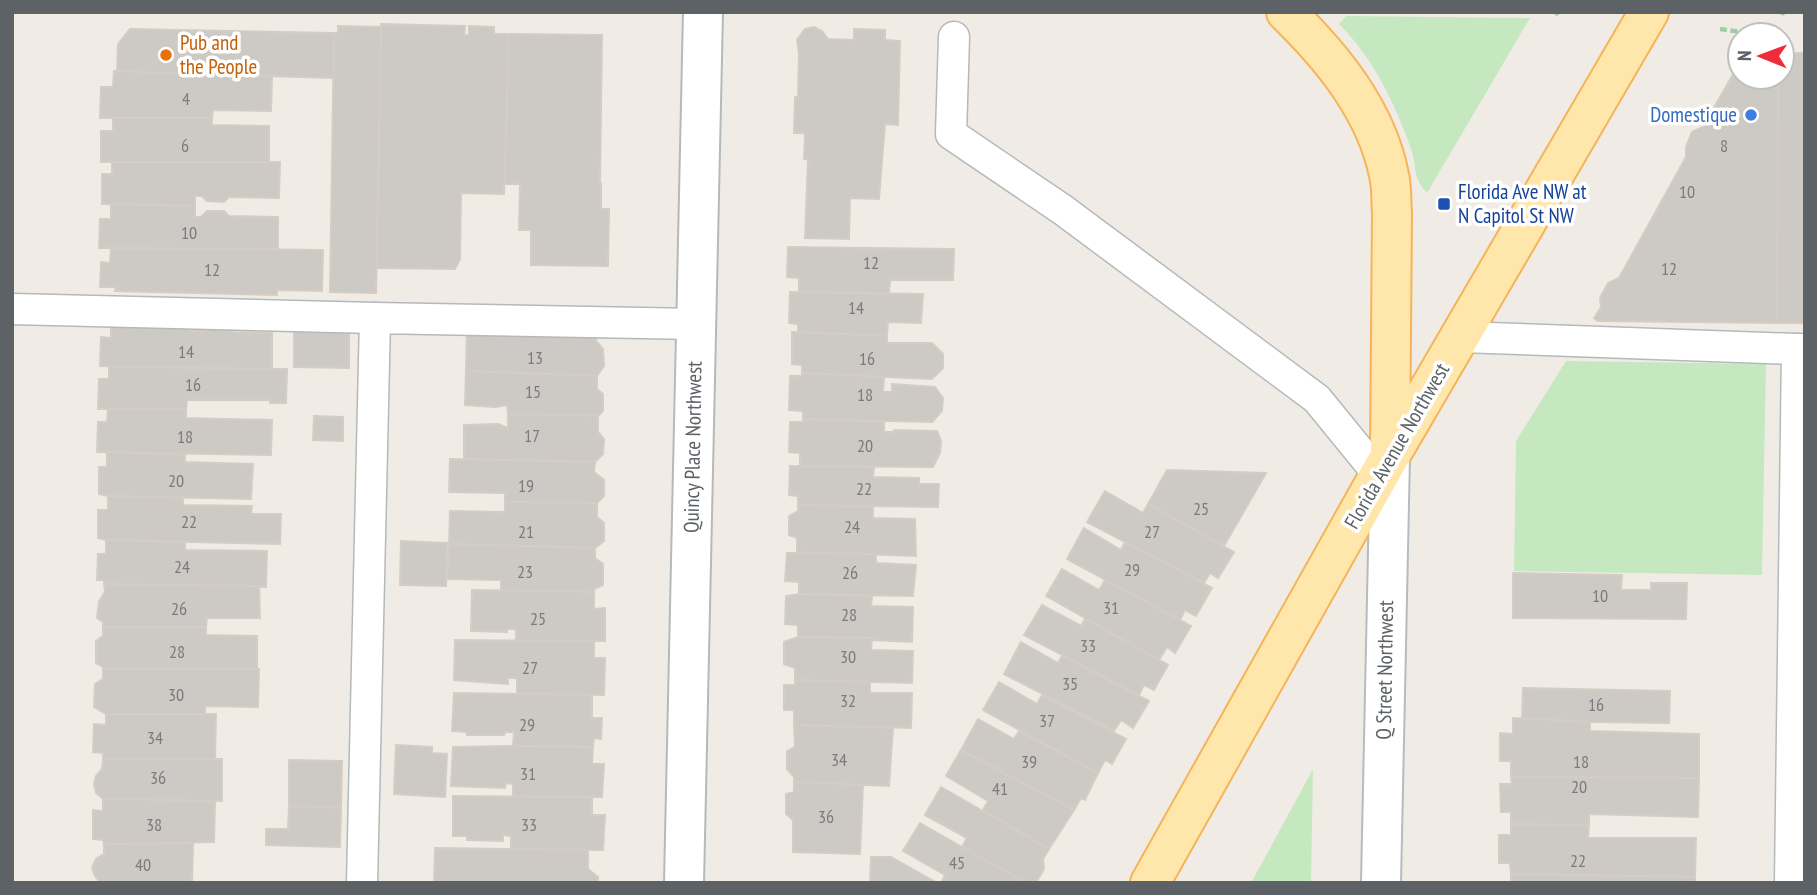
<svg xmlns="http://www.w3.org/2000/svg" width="1817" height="895" font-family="'PT Sans Narrow',sans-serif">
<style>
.green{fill:#c6e8c1}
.building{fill:#cdc9c4;stroke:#d5cdc3;stroke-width:2}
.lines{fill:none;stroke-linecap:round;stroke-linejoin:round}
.lane-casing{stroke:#b5b9bc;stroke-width:33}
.street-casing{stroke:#b5b9bc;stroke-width:42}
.secondary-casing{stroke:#b6bbbf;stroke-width:42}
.primary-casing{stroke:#f6b458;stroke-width:42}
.path{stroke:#9ccea3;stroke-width:4.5;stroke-dasharray:7 3.5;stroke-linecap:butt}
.lane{stroke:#fff;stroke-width:30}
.street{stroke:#fff;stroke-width:38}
.secondary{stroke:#fff;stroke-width:38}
.primary{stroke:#ffe6ab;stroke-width:38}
.food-dot{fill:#e8710a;stroke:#fff;stroke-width:2.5}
.shop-dot{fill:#3f7fe0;stroke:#fff;stroke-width:2.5}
.transit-dot{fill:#1a4fb4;stroke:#fff;stroke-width:2.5}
.labels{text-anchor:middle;stroke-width:7;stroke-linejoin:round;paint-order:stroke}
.number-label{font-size:18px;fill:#797c7e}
.food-label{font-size:21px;fill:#c56008;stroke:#fff;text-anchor:start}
.shop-label{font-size:21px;fill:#366cbe;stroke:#fff;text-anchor:end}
.transit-label{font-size:21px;fill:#164399;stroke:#fff;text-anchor:start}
.street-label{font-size:21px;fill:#5d6266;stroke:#fff}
</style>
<rect width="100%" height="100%" fill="#f0ece5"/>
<!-- green -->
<g class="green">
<path d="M1346,16L1530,18L1427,193C1411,175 1418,169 1411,149C1395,103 1373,58 1339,24Z"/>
<path d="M1566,361L1766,364L1762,575L1514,571L1516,441Z"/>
<path d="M1313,769L1311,883H1251Z"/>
</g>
<!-- building -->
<g class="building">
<path d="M381,24L465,26L464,35H469V26L494,27V34H509L504,194L461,193L460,259L455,269L377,268Z"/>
<path d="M338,26L381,27L376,293L330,292L334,33H338Z"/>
<path d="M814,27L822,31L828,39L854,40V29L885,30V40L900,41L898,125L885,124L879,199L850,198L849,239L805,238L808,159H804L805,133H794L795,97H798L799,53L797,40L805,29Z"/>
<path d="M130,29L334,33V78L117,72L118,44Z"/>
<path d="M509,34L602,35L600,183H601V209H609L608,266L531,265V230H519L520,184H505Z"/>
<path d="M1793,53H1805V323H1777L1778,77H1782V67H1793Z"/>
<path d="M1740,62V77H1778L1777,323L1598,321L1594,318L1601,307L1600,298L1608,283L1619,278L1686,157V147L1692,132L1703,127Z"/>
<path d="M114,71L272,77L271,111L213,110L212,118H100L101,87H113Z"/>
<path d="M113,118H212V125L269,126V162H101V131H113Z"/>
<path d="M112,162H280L279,198L229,197L224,202L207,201L202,196H195V206L102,204V174H112Z"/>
<path d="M111,204L195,206V217H201L207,211H224L229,216L278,217V249L99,248L100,219H111Z"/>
<path d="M788,247L954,249L953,280H890L889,294L799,293V278L787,277Z"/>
<path d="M111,248L323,250L322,291L277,290V295L115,291L116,287H100L101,262L110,263Z"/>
<path d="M790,292L923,294L921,323L888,322L887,336L798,333V324L789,323Z"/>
<path d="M111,321L190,322V331H207L212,322H226L233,332L272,333V369L100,366L101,337L111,338Z"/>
<path d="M467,326L596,331V341L603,349L604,366L597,376L466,371Z"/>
<path d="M294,327H349V368L294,367Z"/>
<path d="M792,332L887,336V343H932L943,354V368L932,379L802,373V365L792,364Z"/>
<path d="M109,367L287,369L286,403H270V400H187L186,409H98L99,379H109Z"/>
<path d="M466,371L597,376V389L603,394V411L598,416L508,414L507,405L495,407L465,405Z"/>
<path d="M802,373L884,377L883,392H892V384L935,387L943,398L942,411L932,422L803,419V411L789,410L790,376H802Z"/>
<path d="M186,409V418L272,420L271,455L97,452L98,422H107L108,410Z"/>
<path d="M508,414L598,416V432L604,439L603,454L595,462L464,459V425L498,424L508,428Z"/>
<path d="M314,416L343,417V441L313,440Z"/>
<path d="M803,419L884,422V432H894V430L937,431L941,441L940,453L933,467L800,466V453L789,452L790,422H803Z"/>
<path d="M107,452L185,455V462L253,464L251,499L108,496L99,494V467H107Z"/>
<path d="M450,459L595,462L594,472L604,480V496L597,503L505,502V493L449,492Z"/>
<path d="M790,466L874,467L873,477L919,478V484H939L938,507L798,505V496L789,495Z"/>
<path d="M1167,470L1266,473L1224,546L1148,504Z"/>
<path d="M1105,491L1143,513L1148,504L1234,552L1218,578L1210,573L1204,583L1087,522Z"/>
<path d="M108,496L183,498V505L252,506L251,514H281L280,544L106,540L98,538V510H108Z"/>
<path d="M505,502L597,503V517L604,523V541L595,548L449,544L450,511L505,512Z"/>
<path d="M798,505L873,507V518L915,519L916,556L797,552V538L789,535V516L798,511Z"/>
<path d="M1084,528L1121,550L1125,542L1212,588L1196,616L1185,610L1180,620L1067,559Z"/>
<path d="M106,540L185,542V550L267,551L266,587L104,584V580H97L98,554H106Z"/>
<path d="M401,541L447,543L446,586L400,585Z"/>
<path d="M449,544L595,548V558L603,564V585L594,589V592L501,591V580L447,579Z"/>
<path d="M787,553L876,554V563L916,565L913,596L799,594V582L785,581Z"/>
<path d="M1062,569L1099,590L1105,580L1191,626L1175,653L1167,647L1159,660L1046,596Z"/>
<path d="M1513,573L1622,575L1621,590H1651V583H1687L1686,619L1513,618Z"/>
<path d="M104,584L259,586L260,618H207L206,627H103V622L97,618L99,601L105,592Z"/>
<path d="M472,590L594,592V609L605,608V641H516V629H507V632L471,631Z"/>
<path d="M799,594L872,596L871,606L913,607L912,642L872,640V638L798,637V625L785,624L786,596Z"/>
<path d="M1042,605L1081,626L1085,619L1168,665L1154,690L1144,685L1139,695L1024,635Z"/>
<path d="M103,627H206V635L257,636V669H103V667L96,663V641L103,636Z"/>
<path d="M798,637L872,638L871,650L913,651L912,683L795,680V668L784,664V642Z"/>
<path d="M455,640L594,641V658H605L604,695L517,693V678H508V684L454,680Z"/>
<path d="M1021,642L1058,663L1062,656L1149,701L1133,728L1121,720L1114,731L1004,674Z"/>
<path d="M103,669H259L258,707L205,706V714H106L94,707L95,684L103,679Z"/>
<path d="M795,680L870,682V693H912L911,728L794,725V710H784V685H795Z"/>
<path d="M999,682L1037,704L1042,695L1126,739L1112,764L1105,760L1098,773L983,710Z"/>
<path d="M1523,688L1670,691L1669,723L1590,722L1522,718Z"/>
<path d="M454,693L592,695V718H602L601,739L594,738L593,747L513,746L514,732H505L504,735H467V732L452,731Z"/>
<path d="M106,714H216L215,760L103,759V753L93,752L94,724L106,725Z"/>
<path d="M1513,718L1590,722V731L1699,734V778L1511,777V761H1500V733L1513,734Z"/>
<path d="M978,719L1014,739L1019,731L1098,773L1085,800L1081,798L1074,810L961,750Z"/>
<path d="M794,725L893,728L889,786L794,782V777L787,769V751L795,747Z"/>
<path d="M396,745L432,747V753L447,754L445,797L394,794Z"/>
<path d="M513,746L593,747L592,764H604L602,797L513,798V784L506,783L505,788L451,786L453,747Z"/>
<path d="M961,750L1074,810L1049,849L983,810L988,801L946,776Z"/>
<path d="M103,759H222V801L103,799L96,793L94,784L96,776L102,769Z"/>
<path d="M289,760L342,761L341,808L289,806Z"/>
<path d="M1511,777L1699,778L1698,817L1589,814V825L1511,824V812H1501L1500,784H1512Z"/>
<path d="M794,782L863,785L860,854L793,852V820L786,814V794L794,792Z"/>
<path d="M941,787L1049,849L1043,859L1044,869L1037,881L1026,883L962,847L967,838L925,815Z"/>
<path d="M453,796L592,797V815H605L603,850L511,849V836L503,835V841L467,840V836H453Z"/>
<path d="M103,799L215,801L214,842L104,844L103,840L93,839V810L103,811Z"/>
<path d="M289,806L341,808L340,847L266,845V829H288Z"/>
<path d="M920,823L962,847L1026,883H941L945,875L903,851Z"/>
<path d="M1511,824L1589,825L1588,838H1696L1695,877L1511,874L1510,863H1499V835H1511Z"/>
<path d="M104,844H193L192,883H101L95,876L92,868L96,859L104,854Z"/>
<path d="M435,848L588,850V869L598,877V883H434Z"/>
<path d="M871,857H891L937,883H870Z"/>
<path d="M1511,874L1695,877V883H1498H1511Z"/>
</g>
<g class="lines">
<defs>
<g id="lane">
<path d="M954,37L951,134L1063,210L1317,399L1379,475"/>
<path d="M12,309L375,318"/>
<path d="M1460,337L1797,349"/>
<path d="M362,883L375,318L696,324"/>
<path d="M1790,883L1797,349H1805"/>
</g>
<path id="street" d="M684,883L703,12"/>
<path id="secondary" d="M1381,883L1390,456"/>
<g id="primary">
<path d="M1286,12C1332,57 1376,110 1389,175C1392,187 1391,201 1392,213L1390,453"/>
<path d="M1150,883L1390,456L1649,12"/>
</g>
</defs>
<!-- lane casing -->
<use href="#lane" class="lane-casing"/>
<!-- street casing -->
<use href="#street" class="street-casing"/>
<!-- secondary casing -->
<use href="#secondary" class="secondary-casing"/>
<!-- primary casing -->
<use href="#primary" class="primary-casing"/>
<!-- path -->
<g class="path">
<path d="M1556,12L1558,15"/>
<path d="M1782,15L1783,12"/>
<path d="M1720,29L1742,32"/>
</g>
<!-- lane -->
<use href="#lane" class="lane"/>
<!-- street -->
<use href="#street" class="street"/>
<!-- secondary -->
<use href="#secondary" class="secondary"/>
<!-- primary -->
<use href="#primary" class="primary"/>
</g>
<!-- markers -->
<circle class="food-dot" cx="166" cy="55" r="7"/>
<circle class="shop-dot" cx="1751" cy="115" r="7"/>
<rect class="transit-dot" x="1437" y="197" width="14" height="14" rx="3.5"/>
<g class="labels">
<!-- number labels -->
<g class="number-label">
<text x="186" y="105">4</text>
<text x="185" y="152">6</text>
<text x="1724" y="152">8</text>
<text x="1687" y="198">10</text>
<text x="189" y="239">10</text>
<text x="871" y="269">12</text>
<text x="1669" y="275">12</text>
<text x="212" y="276">12</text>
<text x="856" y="314">14</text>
<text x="186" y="358">14</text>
<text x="535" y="364">13</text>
<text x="867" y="365">16</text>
<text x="193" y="391">16</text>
<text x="533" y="398">15</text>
<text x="865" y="401">18</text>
<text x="532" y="442">17</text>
<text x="185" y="443">18</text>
<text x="865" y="452">20</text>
<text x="176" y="487">20</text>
<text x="526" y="492">19</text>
<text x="864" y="495">22</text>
<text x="1201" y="515">25</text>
<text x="189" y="528">22</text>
<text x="852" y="533">24</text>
<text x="526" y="538">21</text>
<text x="1152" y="538">27</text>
<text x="182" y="573">24</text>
<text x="1132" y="576">29</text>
<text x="525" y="578">23</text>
<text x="850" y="579">26</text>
<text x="1600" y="602">10</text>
<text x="1111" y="614">31</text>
<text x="179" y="615">26</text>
<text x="849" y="621">28</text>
<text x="538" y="625">25</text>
<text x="1088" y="652">33</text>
<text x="177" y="658">28</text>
<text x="848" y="663">30</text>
<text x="530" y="674">27</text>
<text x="1070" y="690">35</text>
<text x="176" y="701">30</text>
<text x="848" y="707">32</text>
<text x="1596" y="711">16</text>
<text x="1047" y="727">37</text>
<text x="527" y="731">29</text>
<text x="155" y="744">34</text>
<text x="839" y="766">34</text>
<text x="1029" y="768">39</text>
<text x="1581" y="768">18</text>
<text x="528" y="780">31</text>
<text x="158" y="784">36</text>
<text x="1579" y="793">20</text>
<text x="1000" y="795">41</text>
<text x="826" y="823">36</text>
<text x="154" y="831">38</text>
<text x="529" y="831">33</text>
<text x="1578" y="867">22</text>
<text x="957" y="869">45</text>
<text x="143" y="871">40</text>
</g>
<!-- food labels -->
<g class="food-label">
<text x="180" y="50">Pub and<tspan x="180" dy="24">the People</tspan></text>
</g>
<!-- shop labels -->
<g class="shop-label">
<text x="1737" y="122">Domestique</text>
</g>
<!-- transit labels -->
<g class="transit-label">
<text x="1458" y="199">Florida Ave NW at<tspan x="1458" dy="24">N Capitol St NW</tspan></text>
</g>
<!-- street labels -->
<g class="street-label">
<text transform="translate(1397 446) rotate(-60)" y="7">Florida Avenue Northwest</text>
<text transform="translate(693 447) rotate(-89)" y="7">Quincy Place Northwest</text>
<text transform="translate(1385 670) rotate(-89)" y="7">Q Street Northwest</text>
</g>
</g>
<!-- border -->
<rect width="1817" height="895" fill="none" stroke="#5d6266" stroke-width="28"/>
<!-- north arrow -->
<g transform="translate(1761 56) rotate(271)"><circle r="33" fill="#ffffff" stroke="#bec0c2" stroke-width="2"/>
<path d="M0-5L12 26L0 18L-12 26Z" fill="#ef2c38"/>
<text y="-10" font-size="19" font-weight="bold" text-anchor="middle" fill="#5d6266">N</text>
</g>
</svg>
